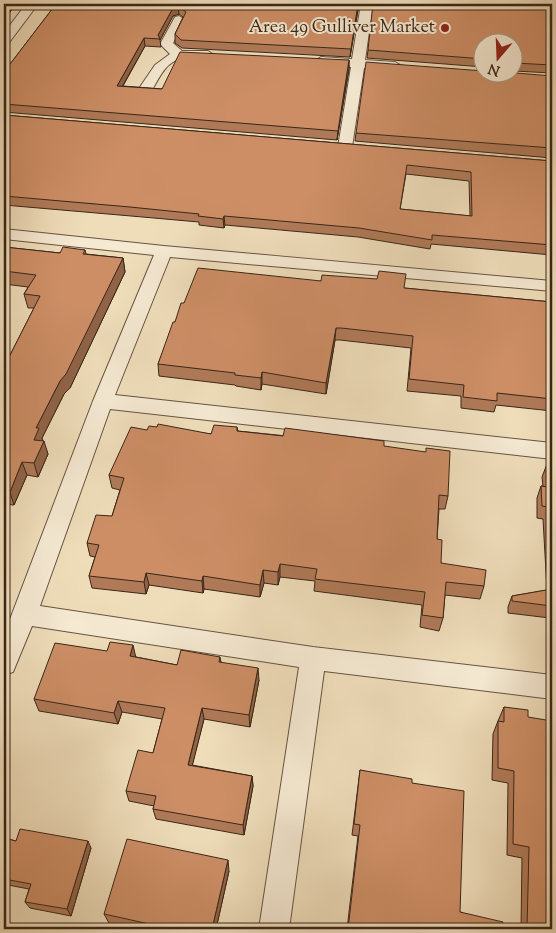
<svg xmlns="http://www.w3.org/2000/svg" width="556" height="933" font-family="'Sorts Mill Goudy',serif">
  <style>
    .lines { fill: none; stroke-linecap: round; stroke-linejoin: round }
    .minor-casing { stroke: #675440; stroke-width: 2 }
    .minor { fill: #f5e9d2; fill-rule: evenodd }
    .wall { fill: #b07a58; stroke: #3a2618; fill-rule: evenodd }
    .shaded-wall { fill: #906347; stroke: #3a2618 }
    .building { fill: #cd8e66; stroke: #3a2618; fill-rule: evenodd }
    .poi-dot { fill: #8f2418; stroke: #f5e9d2; stroke-width: 2 }
    .labels { text-anchor: middle; dominant-baseline: central; stroke-width: 4; stroke-linejoin: round; paint-order: stroke }
    .far-poi-label { font-size: 18px; fill: #3a2618; stroke: #f5e9d2; text-anchor: end }
  </style>
  <rect width="100%" height="100%" fill="#efddba"/>
  <filter id="stains"><feTurbulence type="fractalNoise" baseFrequency=".004" numOctaves="4"/><feColorMatrix values="0 0 0 0 .2 0 0 0 0 .09 0 0 0 0 .02 0 0 0 .5 -.17"/></filter>
  <radialGradient id="worn" r=".72"><stop offset=".6" stop-color="#630" stop-opacity="0"/><stop offset="1" stop-color="#630" stop-opacity=".3"/></radialGradient>
  <g class="lines">
    <g class="minor-casing">
      <g id="minor">
        <polygon points="26,4 38,4 8,44 4,45 4,33"/>
        <polygon points="361,4 373,4 365,60 395,62 402,66 395,70 364,68 352,147 345,151 338,147 351,67 321,65 315,61 321,57 352,59"/>
        <path d="M179,16L185,20L173,43L182,51H208L214,55C206,65 185,54 173,62C163,68 158,80 152,90H142L140,87L155,65L170,54L160,44L175,17Z"/>
        <polygon points="4,229 164,246 552,281 552,291 170,257 115,395 552,443 552,459 110,409 40,606 313,647 552,675 552,699 324,671 289,929 259,929 299,667 32,626 13,672 4,675 4,635 93,401 154,255 4,239"/>
      </g>
    </g>
    <use href="#minor" class="minor"/>
  </g>
  <g class="wall">
    <polygon points="56,4 359,4 350,57 182,48 175,43 175,34 183,17 179,14 173,16 160,40 161,47 145,46 123,86 162,89 349,60 349,69 337,140 4,112 4,72"/>
    <polygon points="552,7 552,74 552,73 514,71 514,42 484,42 484,67 367,58 368,50"/>
    <polygon points="552,76 552,158 355,141 356,133"/>
    <path d="M4,115L552,161V255L431,244L430,249L358,237L225,225L224,228L199,225V222L131,216L4,205ZM406,174L469,181L470,216L400,209Z"/>
    <polygon points="4,247 60,253 85,250 86,254 123,258 125,272 70,388 64,394 42,438 48,454 38,477 27,475 14,505 4,504 4,367 34,308 28,308 24,294 28,287 4,284"/>
    <polygon points="321,281 404,288 552,302 552,416 552,411 496,405 494,412 461,408 461,396 407,391 411,348 340,340 335,340 326,394 262,384 261,390 236,386 235,385 159,376 158,364 175,322 184,303"/>
    <polygon points="157,427 211,434 237,427 238,431 384,446 448,496 445,509 439,509 437,539 441,563 484,586 480,599 445,595 443,618 439,631 420,627 422,605 314,591 315,581 280,577 278,585 264,583 260,597 204,589 203,593 149,585 146,594 92,588 89,576 95,557 90,556 87,543 112,516 120,490 112,488 109,475 147,430"/>
    <polygon points="547,464 552,465 552,637 550,618 508,613 508,607 512,596 547,590 543,519 537,518 537,498 541,486 543,486 542,477"/>
    <polygon points="136,657 177,665 220,657 221,662 259,680 250,727 204,719 192,765 252,776 253,786 244,835 156,819 153,809 154,806 129,801 126,791 153,753 162,719 122,712 118,724 39,711 34,699"/>
    <polygon points="504,707 528,717 552,929 521,929 522,858 507,855 508,783 492,780 493,734 498,721"/>
    <polygon points="360,770 412,783 460,912 502,929 347,929 358,836 352,835"/>
    <polygon points="4,838 16,841 91,848 71,916 30,908 25,902 29,889 8,885 4,880 5,873 4,873"/>
    <polygon points="229,871 216,929 135,929 109,923 104,914"/>
  </g>
  <g class="shaded-wall">
    <polygon points="8,4 17,4 4,19 4,9"/>
    <polygon points="358,4 359,4 350,57 351,49"/>
    <polygon points="178,6 179,14 173,16 160,40 158,35 173,8"/>
    <polygon points="144,38 145,46 118,94 117,86"/>
    <polygon points="349,60 349,69 337,140 338,131"/>
    <polygon points="224,216 225,225 224,228 223,219"/>
    <polygon points="123,258 125,272 70,388 64,394 42,438 43,442 34,440 36,428"/>
    <polygon points="336,328 335,340 326,394 326,383"/>
    <polygon points="262,372 262,384 261,390 261,378"/>
    <polygon points="44,441 48,454 38,477 34,463"/>
    <polygon points="22,462 27,475 14,505 10,492"/>
    <polygon points="4,537 7,544 4,551"/>
    <polygon points="280,564 280,577 278,585 278,572"/>
    <polygon points="263,570 264,583 260,597 260,585"/>
    <polygon points="146,573 149,585 146,594 144,582"/>
    <polygon points="203,576 204,589 203,593 202,581"/>
    <polygon points="133,645 136,658 130,656"/>
    <polygon points="258,668 259,680 250,727 249,715"/>
    <polygon points="118,701 122,712 118,724 114,713"/>
    <polygon points="202,708 204,719 190,775 188,765"/>
    <polygon points="252,776 253,786 244,835 243,825"/>
    <polygon points="88,841 91,848 71,916 67,909"/>
    <polygon points="228,860 229,871 216,929 212,929"/>
  </g>
  <g class="building">
    <polygon points="4,4 8,4 4,9"/>
    <polygon points="56,4 358,4 351,49 181,40 175,34 186,12 178,6 173,8 158,35 160,39 144,38 117,86 162,89 180,52 349,60 338,131 4,104 4,72"/>
    <polygon points="373,4 507,4 552,7 552,65 514,63 514,42 484,42 484,59 368,50"/>
    <polygon points="366,62 484,71 484,72 504,72 552,76 552,148 356,133"/>
    <path d="M4,115L552,161V245L432,235V240L359,228L224,216L223,219L198,216L199,214L130,207L4,196ZM407,165L471,172L472,216L400,209Z"/>
    <polygon points="4,247 60,253 63,247 85,250 83,254 123,258 66,374 60,381 36,428 39,428 34,440 44,441 34,463 22,462 10,492 4,492 4,367 40,296 24,294 36,275 4,271"/>
    <polygon points="198,268 321,281 322,275 377,279 379,271 406,274 404,288 552,302 552,399 497,393 497,401 463,397 464,385 409,379 413,336 341,328 336,328 326,383 262,372 261,378 235,375 235,373 158,364 173,322 175,322 181,303 184,303"/>
    <polygon points="158,424 211,434 214,425 237,427 237,431 283,436 285,428 384,441 384,446 426,452 426,448 450,451 448,496 439,495 437,539 442,540 441,563 486,570 484,586 446,582 443,618 422,615 425,592 315,579 317,569 280,564 278,572 263,570 260,585 203,576 202,581 146,573 144,582 89,576 99,545 87,543 96,515 112,516 124,478 109,475 131,427 147,430 149,426 157,427"/>
    <polygon points="547,464 552,465 552,586 548,507 542,506 541,486 547,487"/>
    <polygon points="552,589 552,606 512,601 512,596"/>
    <polygon points="110,642 133,645 130,656 177,665 181,650 220,657 219,662 258,668 249,715 202,708 188,765 252,776 243,825 153,809 156,796 126,791 138,750 153,753 165,708 118,701 114,713 34,699 55,643 107,651"/>
    <polygon points="504,707 528,710 528,717 552,721 552,929 527,929 529,847 513,844 514,771 498,768 498,721 504,722"/>
    <polygon points="360,770 412,779 412,783 464,791 460,912 503,922 502,929 348,929 360,825 354,824"/>
    <polygon points="20,829 88,841 67,909 25,902 31,884 4,879 4,875 7,867 4,867 4,838 16,841"/>
    <polygon points="127,839 228,860 212,929 172,929 104,914"/>
  </g>
  <circle class="poi-dot" cx="445" cy="28" r="5"/>
  <g class="labels">
    <g class="far-poi-label">
      <text x="435" y="28">Area 49 Gulliver Market</text>
    </g>
  </g>
  <rect width="556" height="933" fill="none" stroke="#efddba" stroke-width="20"/>
  <rect x="5" y="5" width="546" height="923" fill="none" stroke="#3a2618" stroke-width="2.5"/>
  <rect x="10" y="10" width="536" height="913" fill="none" stroke="#3a2618"/>
  <g transform="translate(498 58) rotate(199)"><circle r="24" fill="#f5e9d2" stroke="#aa9b88"/>
  <path d="M0-4L9 19L0 12L-9 19Z" fill="#8f2418"/>
  <text y="-8" font-size="14" font-weight="bold" text-anchor="middle" fill="#3a2618">N</text>
  </g>
  <rect width="100%" height="100%" filter="url(#stains)"/>
  <rect width="100%" height="100%" fill="url(#worn)"/>
</svg>
